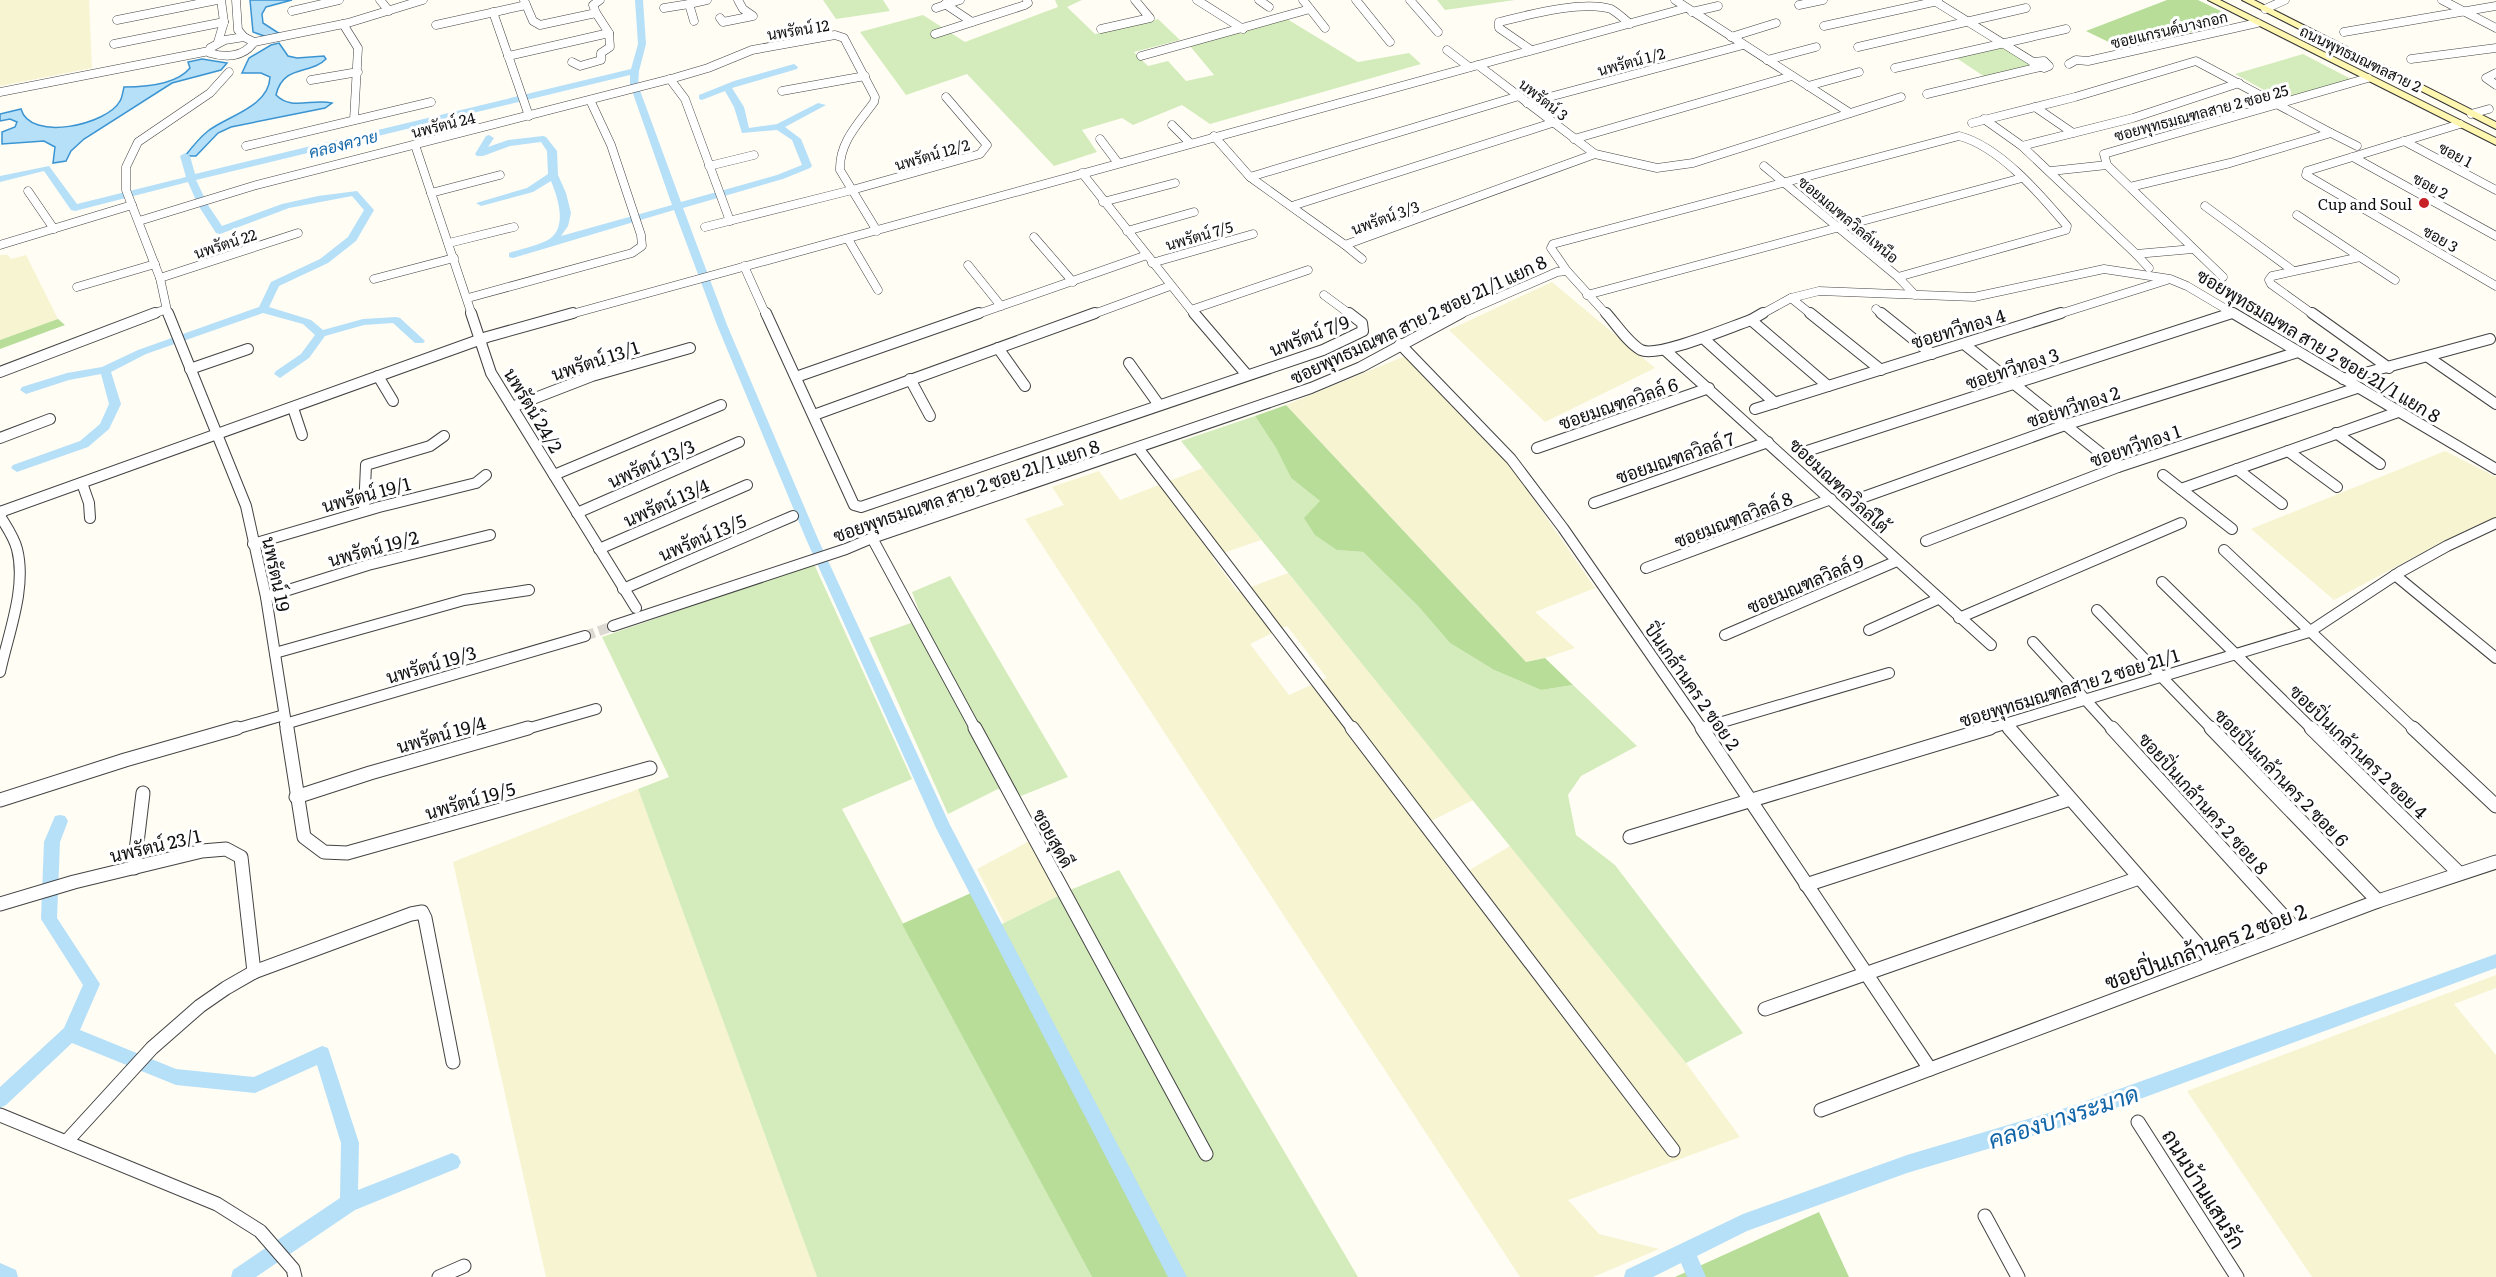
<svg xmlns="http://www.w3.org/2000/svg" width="2496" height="1277" font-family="Literata,Sarabun,serif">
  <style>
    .farmland { fill: #f7f4d2; fill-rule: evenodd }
    .green { fill: #d4ecbb }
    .forest { fill: #b7dd99 }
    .water { fill: #b6dff8; stroke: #3a94d2; stroke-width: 1.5 }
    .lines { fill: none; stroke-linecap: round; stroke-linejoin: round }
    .canal { fill: #b6dff8; fill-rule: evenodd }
    .minor-tunnel { stroke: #dbd9d2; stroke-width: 10; stroke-dasharray: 10 4.5; stroke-linecap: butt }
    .minor-far2-casing { stroke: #434343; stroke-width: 9 }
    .minor-far1-casing { stroke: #434343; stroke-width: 12 }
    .minor-casing { stroke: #434343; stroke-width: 15 }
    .secondary-casing { stroke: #323232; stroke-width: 2 }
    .minor-far2 { stroke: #fff; stroke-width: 8 }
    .minor-far1 { stroke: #fff; stroke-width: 10 }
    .minor { stroke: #fff; stroke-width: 13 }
    .secondary { fill: #fff7af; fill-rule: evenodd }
    .poi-dot { fill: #c72228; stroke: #fff; stroke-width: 2 }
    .labels { text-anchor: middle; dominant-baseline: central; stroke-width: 6; stroke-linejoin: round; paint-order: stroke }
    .far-street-label { font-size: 15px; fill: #101010; stroke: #fff }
    .far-poi-label { font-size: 15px; fill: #101010; stroke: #fff; text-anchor: end }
    .far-water-label { font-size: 16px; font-style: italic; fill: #1366a8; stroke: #fff }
    .street-label { font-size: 18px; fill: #101010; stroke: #fff }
    .near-street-label { font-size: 21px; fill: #101010; stroke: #fff }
    .near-water-label { font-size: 24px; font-style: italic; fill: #1366a8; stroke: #fff }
  </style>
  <rect width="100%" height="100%" fill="#fffdf4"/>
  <g class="farmland">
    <polygon points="0,0 89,0 92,68 0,86"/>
    <polygon points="0,255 8,255 11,259 26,255 58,319 0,340"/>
    <polygon points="1552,282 1655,368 1545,422 1449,330"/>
    <polygon points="1405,356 1510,465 1595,588 1535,612 1575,648 1545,658 1526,662 1286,405"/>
    <polygon points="2445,451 2496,477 2496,519 2442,542 2334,600 2251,529"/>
    <path d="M1203,468L1261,540L1212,557L1238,592L1288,573L1473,800L1419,827L1456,878L1510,846L1686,1063L1740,1137L1568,1200L1599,1234L1659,1249L1593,1277H1520L1025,519L1064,505L1052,487L1099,471L1120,500ZM1287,626L1327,678L1289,695L1250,644Z"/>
    <polygon points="638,789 817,1277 546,1277 453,862"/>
    <polygon points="1043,834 1070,890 1004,923 977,869"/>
    <polygon points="2496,975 2496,988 2454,1004 2496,1055 2496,1277 2312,1277 2187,1091"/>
  </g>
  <g class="green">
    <polygon points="823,0 883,0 890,11 836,19"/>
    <polygon points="1055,0 1082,0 1067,7 1095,34 1158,19 1180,40 1134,52 1148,66 1168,61 1186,81 1214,75 1190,46 1287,19 1358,62 1409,53 1421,64 1210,124 1182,105 1133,125 1122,118 1082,130 1097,152 1054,166 967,74 906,95 860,32 923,15 965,42 1058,7"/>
    <polygon points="1437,0 1515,0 1445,10"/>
    <polygon points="2001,47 2029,62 2030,66 1985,77 1955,57"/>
    <polygon points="2303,54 2351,79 2282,100 2235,74"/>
    <polygon points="1255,416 1276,448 1291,478 1320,501 1337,550 1363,552 1418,606 1450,643 1494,670 1541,690 1573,685 1637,746 1581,776 1568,795 1576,835 1615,865 1743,1033 1686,1063 1181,441"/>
    <polygon points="814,564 912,779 842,809 1092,1277 817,1277 638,789 669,777 602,637"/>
    <polygon points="950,576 1068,777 1021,796 998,789 948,814 869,638 922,619 912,592"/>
    <polygon points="1119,870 1358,1277 1170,1277 990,930 1070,890"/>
  </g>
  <g class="forest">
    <polygon points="2167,0 2198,0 2227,14 2229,23 2123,49 2086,31"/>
    <polygon points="58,319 65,325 0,349 0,340"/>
    <polygon points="1286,405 1526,662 1545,658 1573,685 1541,690 1494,670 1450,643 1418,606 1363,552 1337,550 1315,535 1304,518 1320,501 1291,478 1276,448 1255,416"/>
    <polygon points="971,893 990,930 1170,1277 1092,1277 902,924"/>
    <polygon points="1819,1212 1849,1277 1675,1277"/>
  </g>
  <g class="water">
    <polygon points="250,0 292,0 266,7 262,14 263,23 280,34 267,37 253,32"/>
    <path d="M279,43L288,56L297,58L324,56L326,59C311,75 283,64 276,95C292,111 312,98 332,103L325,108L231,127L218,133L196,156H185C192,147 199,138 208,131C227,116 269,107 270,77L261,73H242L249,58L271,45Z"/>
    <path d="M202,59L227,63L221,70L172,83L84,139L71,151L66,161L53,163L55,147L44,141L2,144V132L15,127L17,122L10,119L0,121V114L21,109C30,142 107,125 120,101C122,98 123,91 124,87C144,87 176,85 190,68L188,62Z"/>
  </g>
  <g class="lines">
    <g class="canal">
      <path d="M635,0H643L646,44L639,71L638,85L681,202L777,175L802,165L792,140L777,130L742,133L734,107L725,91L702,100L699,99V95L734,81L794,64L798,67L797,69L732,88L744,107L749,128L777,124L818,103L826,105L785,127L801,139L812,166L810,168L783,179L683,208L727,325L818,539L950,825L1187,1277H1168L936,828L806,539L717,325L674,210L513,258L509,257V253C521,249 535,246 546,241C569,230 558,198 551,181L533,192L481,206L476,203L527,188L548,174L547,151L541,142L510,146L483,156H477L475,154L486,136L489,135L494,138L488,147L508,140L543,136L546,137L557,151L558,175L566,193L571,213L568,226L561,236L672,205L630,85V75L196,180L208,205L222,226L282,204L318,196L357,191L374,210L356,241L328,263L279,286L269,307L311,320L323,330L363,319L396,317L400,318L425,341L423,343H415L393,323L364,325L325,336L309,358L280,378L274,374L276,371L301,354L315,335L303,324L263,313L146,354L111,372L121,404L109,429L88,447L17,472L11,468L13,465L80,441L100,424L109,404L101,374L69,380L26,394L20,390L22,387L67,373L102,367L138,350L259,307L271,282L320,259L348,237L364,210L352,196L289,208L220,234L216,233L198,205L188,182L75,211L71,210L44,171L0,182V176L49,166L77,204L186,177L180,156L185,153L190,156L195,174L631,69L638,44Z"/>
      <polygon points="60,815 65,816 68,821 60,842 57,918 100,984 80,1030 176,1069 254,1077 322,1046 328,1048 330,1054 359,1143 358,1190 452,1153 458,1156 461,1162 458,1168 355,1210 256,1277 231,1277 233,1270 340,1198 341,1143 317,1065 255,1093 176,1085 72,1043 6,1105 0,1108 0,1087 64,1028 83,985 41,919 44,842 55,816"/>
      <polygon points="2496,954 2496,968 2072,1124 1907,1173 1747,1231 1697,1256 1706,1277 1687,1277 1681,1263 1653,1277 1624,1277 1626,1270 1743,1214 1907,1155 2072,1106"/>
      <polygon points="0,1263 16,1270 18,1277 0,1277"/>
    </g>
    <polyline class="minor-tunnel" points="585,636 613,626"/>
    <g class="minor-far2-casing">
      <g id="minor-far2">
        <polyline points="236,0 238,30 244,37"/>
        <polyline points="380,0 389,11"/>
        <polyline points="524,0 533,21 540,25 596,13 593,5 600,0"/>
        <polyline points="1197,0 1243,29"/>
        <polyline points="1259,0 1269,7"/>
        <polyline points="1303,0 1325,28"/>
        <polyline points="1356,0 1390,42"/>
        <polyline points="1410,0 1438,32"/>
        <polyline points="1675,0 1850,113"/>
        <polyline points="1933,0 2033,62"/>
        <polyline points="2442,0 2496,28"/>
        <polyline points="945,4 972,22"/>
        <polyline points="1799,5 1823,0"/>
        <polyline points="664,8 689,4"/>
        <polyline points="936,8 960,0"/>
        <polyline points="2265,9 2285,0"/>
        <polyline points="292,11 339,0"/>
        <polyline points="493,12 529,116"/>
        <polyline points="1692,12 1718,6"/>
        <polyline points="720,18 723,22 753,16 743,9 738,0"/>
        <polyline points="117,20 217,0"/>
        <polyline points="694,21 689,4 707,0"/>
        <polyline points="343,24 358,48 354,120"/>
        <polyline points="436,25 526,5"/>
        <polyline points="1824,26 1938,1"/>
        <polyline points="1101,29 1150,18 1135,0"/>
        <polyline points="2344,32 2496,6"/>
        <polyline points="935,34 1025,5 1028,3 1027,0"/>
        <path d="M244,37L254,42C244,57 226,58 210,53V48L225,40Z"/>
        <polyline points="1731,37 1776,23"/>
        <polyline points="218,42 224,22 221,0"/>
        <polyline points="254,42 348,23 423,0"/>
        <polyline points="114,44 224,22"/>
        <polyline points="1858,47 2026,8"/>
        <polyline points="1447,50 1469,67"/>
        <path d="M1531,50L1499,28V22C1528,15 1583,0 1611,9C1618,13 1624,19 1630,24"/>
        <polyline points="508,56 609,33"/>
        <polyline points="1141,56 1310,9"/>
        <polyline points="2411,59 2496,48"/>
        <polyline points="1767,60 1816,47"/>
        <polygon points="2044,61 2049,66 2044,68 2034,65 2033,62"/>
        <polyline points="572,62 580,66 601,60 601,53 610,47 609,33 596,13"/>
        <polyline points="2069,64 2076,60 2088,61 2257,23"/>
        <polyline points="1478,65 1595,154 1657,168 1693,163 1901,97"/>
        <polyline points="1895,68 2066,29"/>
        <polyline points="2496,73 2486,78 2496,85"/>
        <polyline points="670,79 685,99 730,221"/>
        <polyline points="311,80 358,72"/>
        <polyline points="1808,86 1859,72"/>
        <polyline points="782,91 865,76"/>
        <polyline points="0,92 209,51"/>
        <polyline points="1927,94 2040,67"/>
        <polyline points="1527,103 1743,45"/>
        <polyline points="2035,107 2073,133"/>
        <polyline points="2471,114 2489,109"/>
        <polyline points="1984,119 2022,146 2133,118 2239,83"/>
        <polyline points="1972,123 2075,97 2196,61 2331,133 2230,163 2130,187"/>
        <polyline points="2460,124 2307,171 2306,175 2496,286"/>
        <polyline points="1172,125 1190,143"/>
        <polyline points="2331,133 2357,146"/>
        <polyline points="1214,136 1250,177 1345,245 1595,154"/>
        <polyline points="1100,139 1118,163"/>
        <polyline points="1574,139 1792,76"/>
        <polyline points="2404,141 2496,190"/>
        <polyline points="415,145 472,315"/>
        <polyline points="246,146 431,102"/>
        <polyline points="2022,146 2136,254 2193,249"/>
        <polyline points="2353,157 2496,236"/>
        <polyline points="709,166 754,155"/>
        <polyline points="1764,166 1898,277 1915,295"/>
        <polyline points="2051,171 2107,165"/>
        <polyline points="1082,173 1195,315"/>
        <polyline points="1250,177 1519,96"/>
        <polyline points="28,191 54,229"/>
        <polyline points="431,193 500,175"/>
        <polyline points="1103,202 1175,183"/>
        <polyline points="1292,206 1552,123"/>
        <polyline points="2205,206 2292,270"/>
        <polyline points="2297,215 2360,257 2272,276 2269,280 2271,284 2314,315"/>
        <path d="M139,221L253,186L674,78L708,68L752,50L835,35L844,38L875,97L874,102C859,123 839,142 840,170L877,231"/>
        <polyline points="705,227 852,190 980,154 987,145 946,97"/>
        <polyline points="1127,231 1194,212"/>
        <polyline points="1034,237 1073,282"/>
        <polyline points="848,239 878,290"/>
        <polyline points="449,243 514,227"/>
        <polyline points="0,245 132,205"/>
        <polyline points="1345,245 1362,259"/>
        <polyline points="2136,254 2149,268"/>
        <polyline points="2360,257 2395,280"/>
        <polyline points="1152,263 1253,234"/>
        <polyline points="968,265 1001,306"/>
        <polyline points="744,266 766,315"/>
        <path d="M1567,271L1551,248L1553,244L1959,136C1999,146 2041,195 2067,226L2066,230L1898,277"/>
        <polyline points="2223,277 2107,165 2104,154 2368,78"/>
        <polyline points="160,278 298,233"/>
        <polyline points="374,279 454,258"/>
        <polyline points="77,287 155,264"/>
        <polyline points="1324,295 1351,315"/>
        <polyline points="1587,295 2022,178"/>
        <polyline points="468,298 632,253 642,246 641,235 611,145 590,100"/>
        <polyline points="1791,298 1812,315"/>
        <polyline points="1876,309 1883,315"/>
        <polyline points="1191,310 1308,270"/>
        <polyline points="151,315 166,309"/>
        <polyline points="168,315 160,278 126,190 126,167 138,142 210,93 229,72"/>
        <polyline points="568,315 1686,8"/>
        <polyline points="975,315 1147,255"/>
        <polyline points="1091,315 1170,286"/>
        <polyline points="1458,315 1557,272 1567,271 1607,315"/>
        <polyline points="1760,315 1791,298 1819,291 1974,297 2104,269 2170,279 2187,286 2236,315"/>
        <polyline points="2056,315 2167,280"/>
        <polyline points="2227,315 2233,313"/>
      </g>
    </g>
    <g class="minor-far1-casing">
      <g id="minor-far1">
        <polyline points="168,313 246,506 266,597 287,730"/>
        <polyline points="471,313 491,373 636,608"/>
        <polyline points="766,313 854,505 861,507 1323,350 1363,331 1362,323 1349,313"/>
        <polyline points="1194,313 1247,375"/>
        <path d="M1606,313C1616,324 1628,343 1641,350C1658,358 1730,327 1751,320L1763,313"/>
        <polyline points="1810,313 1881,370"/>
        <polyline points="1881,313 1932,354"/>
        <polyline points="2233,313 2496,469"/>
        <polyline points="2312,313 2389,368"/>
        <polyline points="1751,320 1828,386"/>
        <polyline points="1703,338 1775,403"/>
        <polyline points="1400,344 1511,459 1563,528 1703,730"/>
        <polyline points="1964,344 2118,467"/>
        <polyline points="998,348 1025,386"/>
        <polyline points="1665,350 1991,645"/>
        <polyline points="2428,357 2496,404"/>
        <polyline points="1129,363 1159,405"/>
        <polyline points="190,369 248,349"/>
        <polyline points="0,372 155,313"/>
        <polyline points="378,376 393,401"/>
        <polyline points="796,377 979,313"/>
        <polyline points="910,379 930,416"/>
        <polyline points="2343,379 2490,339"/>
        <polyline points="512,407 592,376 690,348"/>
        <polyline points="293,408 302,435"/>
        <polyline points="1755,409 2061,313"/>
        <polyline points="814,415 1095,313"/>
        <polyline points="2336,433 2380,464"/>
        <polyline points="0,438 50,419"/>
        <polyline points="1138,448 1353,730"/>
        <polyline points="1537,448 1709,388"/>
        <polyline points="2288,451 2337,487"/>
        <polyline points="1801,453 2232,313"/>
        <polyline points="2237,469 2282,504"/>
        <polyline points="554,475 721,405"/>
        <polyline points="2163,475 2232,529"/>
        <polyline points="82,483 89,503 90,518"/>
        <polyline points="2181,489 2398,412"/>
        <polyline points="1861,498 2065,425 2298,352"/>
        <polyline points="1594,503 1768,442"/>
        <polyline points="3,511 487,337 573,313"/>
        <polyline points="364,511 366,465 430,446 444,436"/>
        <polyline points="577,513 739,442"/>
        <polyline points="872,538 976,730"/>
        <polyline points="1926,541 2118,467 2357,388"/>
        <polyline points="253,544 379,507 476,483 486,475"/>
        <polyline points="599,549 747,485"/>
        <polyline points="2224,550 2415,730"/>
        <polyline points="1646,568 1831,499"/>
        <polyline points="2395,575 2496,658"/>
        <polyline points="2162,582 2313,730"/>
        <polyline points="623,589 793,516"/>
        <polyline points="266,597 368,565 490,535"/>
        <polyline points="2097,610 2213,730"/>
        <polyline points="1959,618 2181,523"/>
        <polyline points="613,626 846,549 872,538 1311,388 1361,367 1461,313"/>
        <polyline points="1869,630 1938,599"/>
        <polyline points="1725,635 1897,561"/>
        <polyline points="2033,642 2113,730"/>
        <polyline points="275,653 464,600 529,590"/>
        <path d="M0,672C8,634 27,588 17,549C14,537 6,526 0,516L3,511"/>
        <polyline points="285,724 585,636"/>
        <polyline points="2005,724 2010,730"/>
        <polyline points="1702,728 1889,673"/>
        <polyline points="232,730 284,715"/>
        <polyline points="523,730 596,709"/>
        <polyline points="1985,730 2309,632 2400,572 2447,546 2496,523"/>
      </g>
    </g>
    <g class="minor-casing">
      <g id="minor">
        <polyline points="287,728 304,837 324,852 347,853 650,768"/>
        <polyline points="975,728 1206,1154"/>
        <polyline points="1352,728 1673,1150"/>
        <polyline points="1702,728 1930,1069"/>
        <polyline points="2009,728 2213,962"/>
        <polyline points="2112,728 2297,931"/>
        <polyline points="2211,728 2378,901"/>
        <polyline points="2311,728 2459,873"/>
        <polyline points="2413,728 2496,806"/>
        <polyline points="296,797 370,773 528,728"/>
        <polyline points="0,800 125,760 237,728"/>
        <polyline points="1630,837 1990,728"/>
        <polyline points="134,868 143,793"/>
        <polyline points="1806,885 2070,799"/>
        <polyline points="0,904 74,882 202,851 226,849 241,857 254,972"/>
        <polyline points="1765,1009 2139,878"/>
        <polyline points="1821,1110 2378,901 2496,862"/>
        <polyline points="0,1115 217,1204 260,1231 293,1269 295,1277"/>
        <polyline points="2138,1122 2237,1277"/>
        <polyline points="66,1142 152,1048 200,1006 226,988 254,972 411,914 422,912 425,918 453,1062"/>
        <polyline points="1985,1216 2018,1277"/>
        <polyline points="439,1277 464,1266"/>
      </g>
    </g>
    <g class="secondary-casing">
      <g id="secondary">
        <polygon points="2208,0 2220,0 2496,138 2496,145"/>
        <polygon points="2242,0 2254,0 2496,122 2496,129"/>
      </g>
    </g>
    <use href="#minor-far2" class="minor-far2"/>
    <use href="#minor-far1" class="minor-far1"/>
    <use href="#minor" class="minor"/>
    <use href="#secondary" class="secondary"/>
  </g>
  <circle class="poi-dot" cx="2424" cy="203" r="6"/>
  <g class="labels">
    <g class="far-street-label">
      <text transform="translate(798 29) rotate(-9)">นพรัตน์ 12</text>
      <text transform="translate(2169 29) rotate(-13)">ซอยแกรนด์บางกอก</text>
      <text transform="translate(2361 58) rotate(26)">ถนนพุทธมณฑลสาย 2</text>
      <text transform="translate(1631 61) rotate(-15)">นพรัตน์ 1/2</text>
      <text transform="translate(1544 99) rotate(38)">นพรัตน์ 3</text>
      <text transform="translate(2201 112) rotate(-15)">ซอยพุทธมณฑลสาย 2 ซอย 25</text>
      <text transform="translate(443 124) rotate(-14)">นพรัตน์ 24</text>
      <text transform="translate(932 154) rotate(-16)">นพรัตน์ 12/2</text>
      <text transform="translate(2456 154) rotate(28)">ซอย 1</text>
      <text transform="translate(2431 185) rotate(29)">ซอย 2</text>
      <text transform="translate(1385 217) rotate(-20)">นพรัตน์ 3/3</text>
      <text transform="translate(1849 219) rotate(40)">ซอยมณฑลวิลล์เหนือ</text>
      <text transform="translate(1199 235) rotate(-16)">นพรัตน์ 7/5</text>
      <text transform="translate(2441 238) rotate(30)">ซอย 3</text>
      <text transform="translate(225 243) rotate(-18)">นพรัตน์ 22</text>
    </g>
    <g class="far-poi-label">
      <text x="2412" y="203">Cup and Soul</text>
    </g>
    <g class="far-water-label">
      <text transform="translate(343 143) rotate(-14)">คลองควาย</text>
    </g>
    <g class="street-label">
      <text transform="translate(1418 319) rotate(-25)">ซอยพุทธมณฑล สาย 2 ซอย 21/1 แยก 8</text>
      <text transform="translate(1958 328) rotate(-17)">ซอยทวีทอง 4</text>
      <text transform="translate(1309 335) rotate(-21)">นพรัตน์ 7/9</text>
      <text transform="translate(2319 345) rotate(31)">ซอยพุทธมณฑล สาย 2 ซอย 21/1 แยก 8</text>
      <text transform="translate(595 360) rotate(-18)">นพรัตน์ 13/1</text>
      <text transform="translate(2012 368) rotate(-18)">ซอยทวีทอง 3</text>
      <text transform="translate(1618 403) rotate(-19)">ซอยมณฑลวิลล์ 6</text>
      <text transform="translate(2073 406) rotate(-18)">ซอยทวีทอง 2</text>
      <text transform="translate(534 410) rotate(59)">นพรัตน์ 24/2</text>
      <text transform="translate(2135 445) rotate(-19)">ซอยทวีทอง 1</text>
      <text transform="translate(1675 457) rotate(-19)">ซอยมณฑลวิลล์ 7</text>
      <text transform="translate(651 463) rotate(-24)">นพรัตน์ 13/3</text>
      <text transform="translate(1840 485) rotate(43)">ซอยมณฑลวิลล์ใต้</text>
      <text transform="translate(966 490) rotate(-19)">ซอยพุทธมณฑล สาย 2 ซอย 21/1 แยก 8</text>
      <text transform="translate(366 494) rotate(-15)">นพรัตน์ 19/1</text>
      <text transform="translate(666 502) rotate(-24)">นพรัตน์ 13/4</text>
      <text transform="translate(1733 519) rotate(-21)">ซอยมณฑลวิลล์ 8</text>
      <text transform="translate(702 537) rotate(-23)">นพรัตน์ 13/5</text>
      <text transform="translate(373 548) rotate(-15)">นพรัตน์ 19/2</text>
      <text transform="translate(277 574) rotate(78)">นพรัตน์ 19</text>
      <text transform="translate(1805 583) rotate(-23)">ซอยมณฑลวิลล์ 9</text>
      <text transform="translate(431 664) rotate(-16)">นพรัตน์ 19/3</text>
      <text transform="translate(1693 686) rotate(55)">ปิ่นเกล้านคร 2 ซอย 2</text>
      <text transform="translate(2069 687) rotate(-17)">ซอยพุทธมณฑลสาย 2 ซอย 21/1</text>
      <text transform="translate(441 734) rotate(-16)">นพรัตน์ 19/4</text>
      <text transform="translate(2359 751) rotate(44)">ซอยปิ่นเกล้านคร 2 ซอย 4</text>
      <text transform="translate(2282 777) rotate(46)">ซอยปิ่นเกล้านคร 2 ซอย 6</text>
      <text transform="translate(470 800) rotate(-16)">นพรัตน์ 19/5</text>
      <text transform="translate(2204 803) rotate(48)">ซอยปิ่นเกล้านคร 2 ซอย 8</text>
      <text transform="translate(1054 838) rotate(61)">ซอยสุดดี</text>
      <text transform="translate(155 845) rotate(-13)">นพรัตน์ 23/1</text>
    </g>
    <g class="near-street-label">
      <text transform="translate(2205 945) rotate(-20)">ซอยปิ่นเกล้านคร 2 ซอย 2</text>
      <text transform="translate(2205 1188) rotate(58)">ถนนบ้านแสนรัก</text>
    </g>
    <g class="near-water-label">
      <text transform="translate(2063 1115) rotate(-18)">คลองบางระมาด</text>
    </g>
  </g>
</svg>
